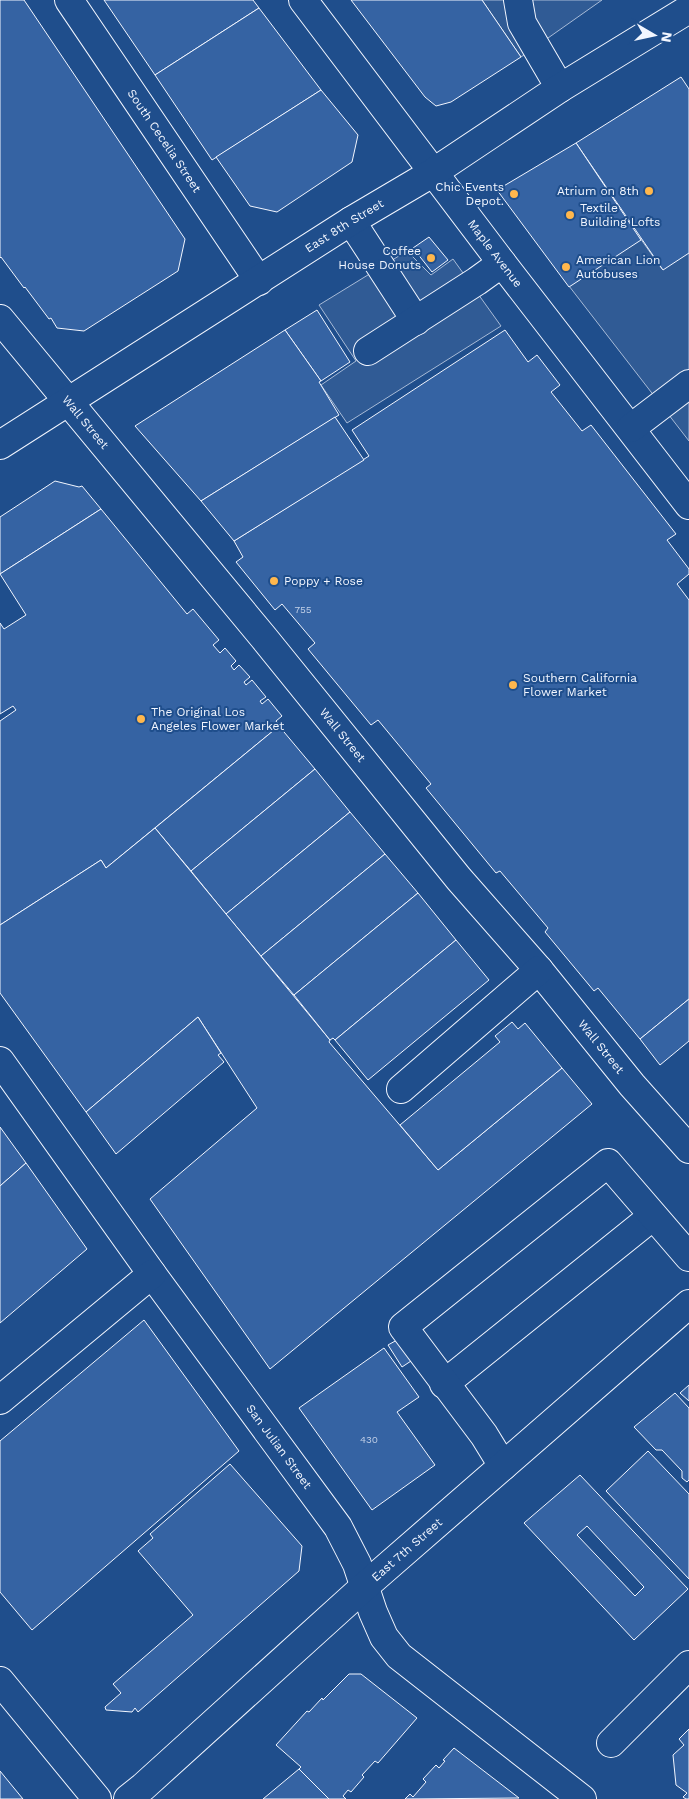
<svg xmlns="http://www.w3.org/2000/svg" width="689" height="1799" font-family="'Work Sans',sans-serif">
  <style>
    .parking { fill: #305b95; stroke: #a8bbd7 }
    .building { fill: #3563a3; stroke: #f2f6ff; fill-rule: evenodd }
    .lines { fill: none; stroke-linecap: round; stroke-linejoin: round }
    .minor-casing { stroke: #f2f6ff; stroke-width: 30 }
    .major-casing { stroke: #f2f6ff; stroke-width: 30 }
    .minor { stroke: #1f4e8c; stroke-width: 28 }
    .major { stroke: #1f4e8c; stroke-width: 28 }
    .poi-dot { fill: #ffb74d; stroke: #1f4e8c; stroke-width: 2 }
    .labels { text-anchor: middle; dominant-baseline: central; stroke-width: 4; stroke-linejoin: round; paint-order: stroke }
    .number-label { font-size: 10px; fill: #c3d1e8 }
    .street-label { font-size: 12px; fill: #f2f6ff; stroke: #1f4e8c }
    .poi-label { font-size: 12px; fill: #f2f6ff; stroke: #1f4e8c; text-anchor: start }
  </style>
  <rect width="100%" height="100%" fill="#1f4e8c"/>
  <g class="parking">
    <polygon points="482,0 602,0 521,57"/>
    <polygon points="640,238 662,269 689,252 689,441 569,286"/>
    <polygon points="407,251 431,275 453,259 501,326 347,423 321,385 356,361 319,305"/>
  </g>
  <g class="building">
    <polygon points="0,0 24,0 185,239 178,271 84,331 57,328 51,318 49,319 25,287 24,288 1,257 0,258"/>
    <polygon points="104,0 253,0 259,8 155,75"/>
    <polygon points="351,0 482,0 521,57 451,102 436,106 425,97"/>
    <polygon points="259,8 321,90 212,160 155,75"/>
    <polygon points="681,77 689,89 689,253 663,270 576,143"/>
    <polygon points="321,90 358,135 352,162 277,212 250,206 216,157"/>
    <polygon points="576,143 641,240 569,287 497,190"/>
    <polygon points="429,237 448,260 432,272 413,248"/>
    <polygon points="317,310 350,362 321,381 285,330"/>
    <polygon points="285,330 321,381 319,382 339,415 201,501 135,426"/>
    <polygon points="505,330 528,362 537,355 560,385 551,392 582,431 591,425 676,534 667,540 689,569 689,574 677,584 689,600 689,999 640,1039 598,988 594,991 545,932 548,928 500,871 496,873 426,788 431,784 378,720 371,725 308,649 315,643 282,604 275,610 236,562 243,557 234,541 369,456 352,430"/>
    <polygon points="335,417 364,460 234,541 201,501"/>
    <polygon points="55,481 79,487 82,486 101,509 0,574 0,517"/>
    <polygon points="101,509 187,614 193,609 219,640 213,645 220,653 225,648 236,661 231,666 234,670 239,665 250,677 244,682 246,685 252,680 266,697 260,701 262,704 268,699 282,716 276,721 279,726 106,868 101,860 0,925 0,721 16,710 13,706 0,714 0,623 4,629 26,615 0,574"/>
    <polygon points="279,726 315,769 191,871 155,828"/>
    <polygon points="315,769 350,812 226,914 191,871"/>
    <polygon points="350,812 385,854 261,956 226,914"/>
    <polygon points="155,828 330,1040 329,1042 438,1170 562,1068 592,1104 270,1369 150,1199 257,1108 198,1017 86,1112 0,993 0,925 101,860 106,868"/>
    <polygon points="385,854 418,893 294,995 261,956"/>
    <polygon points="418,893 456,940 335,1040 333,1038 330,1040 294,995"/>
    <polygon points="456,940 489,980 368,1080 335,1040"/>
    <polygon points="689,999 689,1041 660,1065 640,1039"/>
    <polygon points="198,1017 221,1053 218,1055 224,1062 116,1154 86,1112"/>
    <polygon points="512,1022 518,1029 525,1023 562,1068 438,1170 400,1125 500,1042 495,1036"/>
    <polygon points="0,1127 26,1163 0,1186"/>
    <polygon points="26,1163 87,1249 0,1323 0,1186"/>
    <polygon points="144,1320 239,1451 32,1630 0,1592 0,1441"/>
    <polygon points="397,1340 411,1361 402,1367 388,1345"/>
    <polygon points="384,1348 419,1397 397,1412 435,1465 372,1510 299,1408"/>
    <polygon points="689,1385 689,1401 680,1393"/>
    <polygon points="675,1393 689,1408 689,1480 687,1482 682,1478 682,1471 662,1450 656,1450 634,1427"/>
    <polygon points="648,1451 689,1494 689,1579 606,1491"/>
    <polygon points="230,1464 302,1546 299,1571 138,1712 135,1708 132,1712 106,1710 105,1707 121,1693 113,1684 193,1615 138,1551 153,1538 150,1534"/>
    <path d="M580,1475L688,1589L634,1640L524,1523ZM587,1526L644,1587L635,1596L577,1535Z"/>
    <polygon points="349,1674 361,1674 417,1718 378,1763 375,1761 362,1775 364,1777 351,1792 348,1790 343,1796 346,1799 329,1799 299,1769 301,1767 276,1745 307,1711 309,1712 322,1698 323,1700"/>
    <polygon points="689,1729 689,1799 686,1799 683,1797 687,1793 676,1785 673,1755 684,1745 679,1739"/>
    <polygon points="454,1748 519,1798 405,1799 410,1794 413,1797 426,1782 423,1779 436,1765 439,1768 445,1761 443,1760"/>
    <polygon points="299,1769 329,1799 263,1799"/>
    <polygon points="0,1771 23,1799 0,1799"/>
  </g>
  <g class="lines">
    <g class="minor-casing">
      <g id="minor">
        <path id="s1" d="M69,0L259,281"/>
        <path id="s2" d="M303,0L502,263L689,505"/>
        <polyline points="518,0 522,23 560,88"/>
        <polyline points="351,221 416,321"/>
        <path id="s3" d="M0,319L264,638L459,879L539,970L632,1085L689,1149"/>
        <polyline points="368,351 477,281 502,263"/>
        <polyline points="631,428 689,384"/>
        <path id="s4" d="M0,1061L152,1274L338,1527L357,1564L373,1612L384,1637L399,1656L582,1799"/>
        <polyline points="401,1089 539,970"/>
        <polyline points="444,1384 653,1216"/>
        <polyline points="0,1400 152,1274"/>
        <polyline points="503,1466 484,1435 403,1327 608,1163 689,1257"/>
        <polyline points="611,1743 689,1665"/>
      </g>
    </g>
    <g class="major-casing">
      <g id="major">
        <path id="s5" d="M0,445L351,221L434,172L560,88L689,9"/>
        <polyline points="0,1681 97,1799"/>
        <path id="s6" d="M128,1799L143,1787L364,1587L689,1304"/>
      </g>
    </g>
    <use href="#minor" class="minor"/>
    <use href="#major" class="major"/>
  </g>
  <g class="poi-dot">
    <circle cx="649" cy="191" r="5"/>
    <circle cx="514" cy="194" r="5"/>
    <circle cx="570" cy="215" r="5"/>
    <circle cx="431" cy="258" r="5"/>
    <circle cx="566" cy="267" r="5"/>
    <circle cx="274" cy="581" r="5"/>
    <circle cx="513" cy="685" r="5"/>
    <circle cx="141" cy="719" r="5"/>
  </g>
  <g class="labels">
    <g class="number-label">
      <text x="303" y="609">755</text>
      <text x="369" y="1439">430</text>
    </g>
    <g class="street-label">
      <text stroke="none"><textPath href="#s1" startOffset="170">South Cecelia Street</textPath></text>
      <text stroke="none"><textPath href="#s5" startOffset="408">East 8th Street</textPath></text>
      <text stroke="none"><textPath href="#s2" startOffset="318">Maple Avenue</textPath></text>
      <text stroke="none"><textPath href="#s3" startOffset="134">Wall Street</textPath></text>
      <text stroke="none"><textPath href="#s3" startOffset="539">Wall Street</textPath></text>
      <text stroke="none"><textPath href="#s3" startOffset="944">Wall Street</textPath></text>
      <text stroke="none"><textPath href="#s4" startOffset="476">San Julian Street</textPath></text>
      <text stroke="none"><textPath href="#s6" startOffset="374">East 7th Street</textPath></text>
    </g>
    <g class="poi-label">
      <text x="504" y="187" text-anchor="end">Chic Events<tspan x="504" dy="14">Depot.</tspan></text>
      <text x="639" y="191" text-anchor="end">Atrium on 8th</text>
      <text x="580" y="208">Textile<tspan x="580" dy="14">Building Lofts</tspan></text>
      <text x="421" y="251" text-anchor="end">Coffee<tspan x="421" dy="14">House Donuts</tspan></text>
      <text x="576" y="260">American Lion<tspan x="576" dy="14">Autobuses</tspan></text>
      <text x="284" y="581">Poppy + Rose</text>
      <text x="523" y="678">Southern California<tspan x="523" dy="14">Flower Market</tspan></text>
      <text x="151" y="712">The Original Los<tspan x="151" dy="14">Angeles Flower Market</tspan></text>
    </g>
  </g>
  <g transform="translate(654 35) rotate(99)" stroke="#1f4e8c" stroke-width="4" paint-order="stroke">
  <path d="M0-4L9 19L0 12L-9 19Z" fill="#f2f6ff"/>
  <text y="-8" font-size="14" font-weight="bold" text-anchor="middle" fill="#f2f6ff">N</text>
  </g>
</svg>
